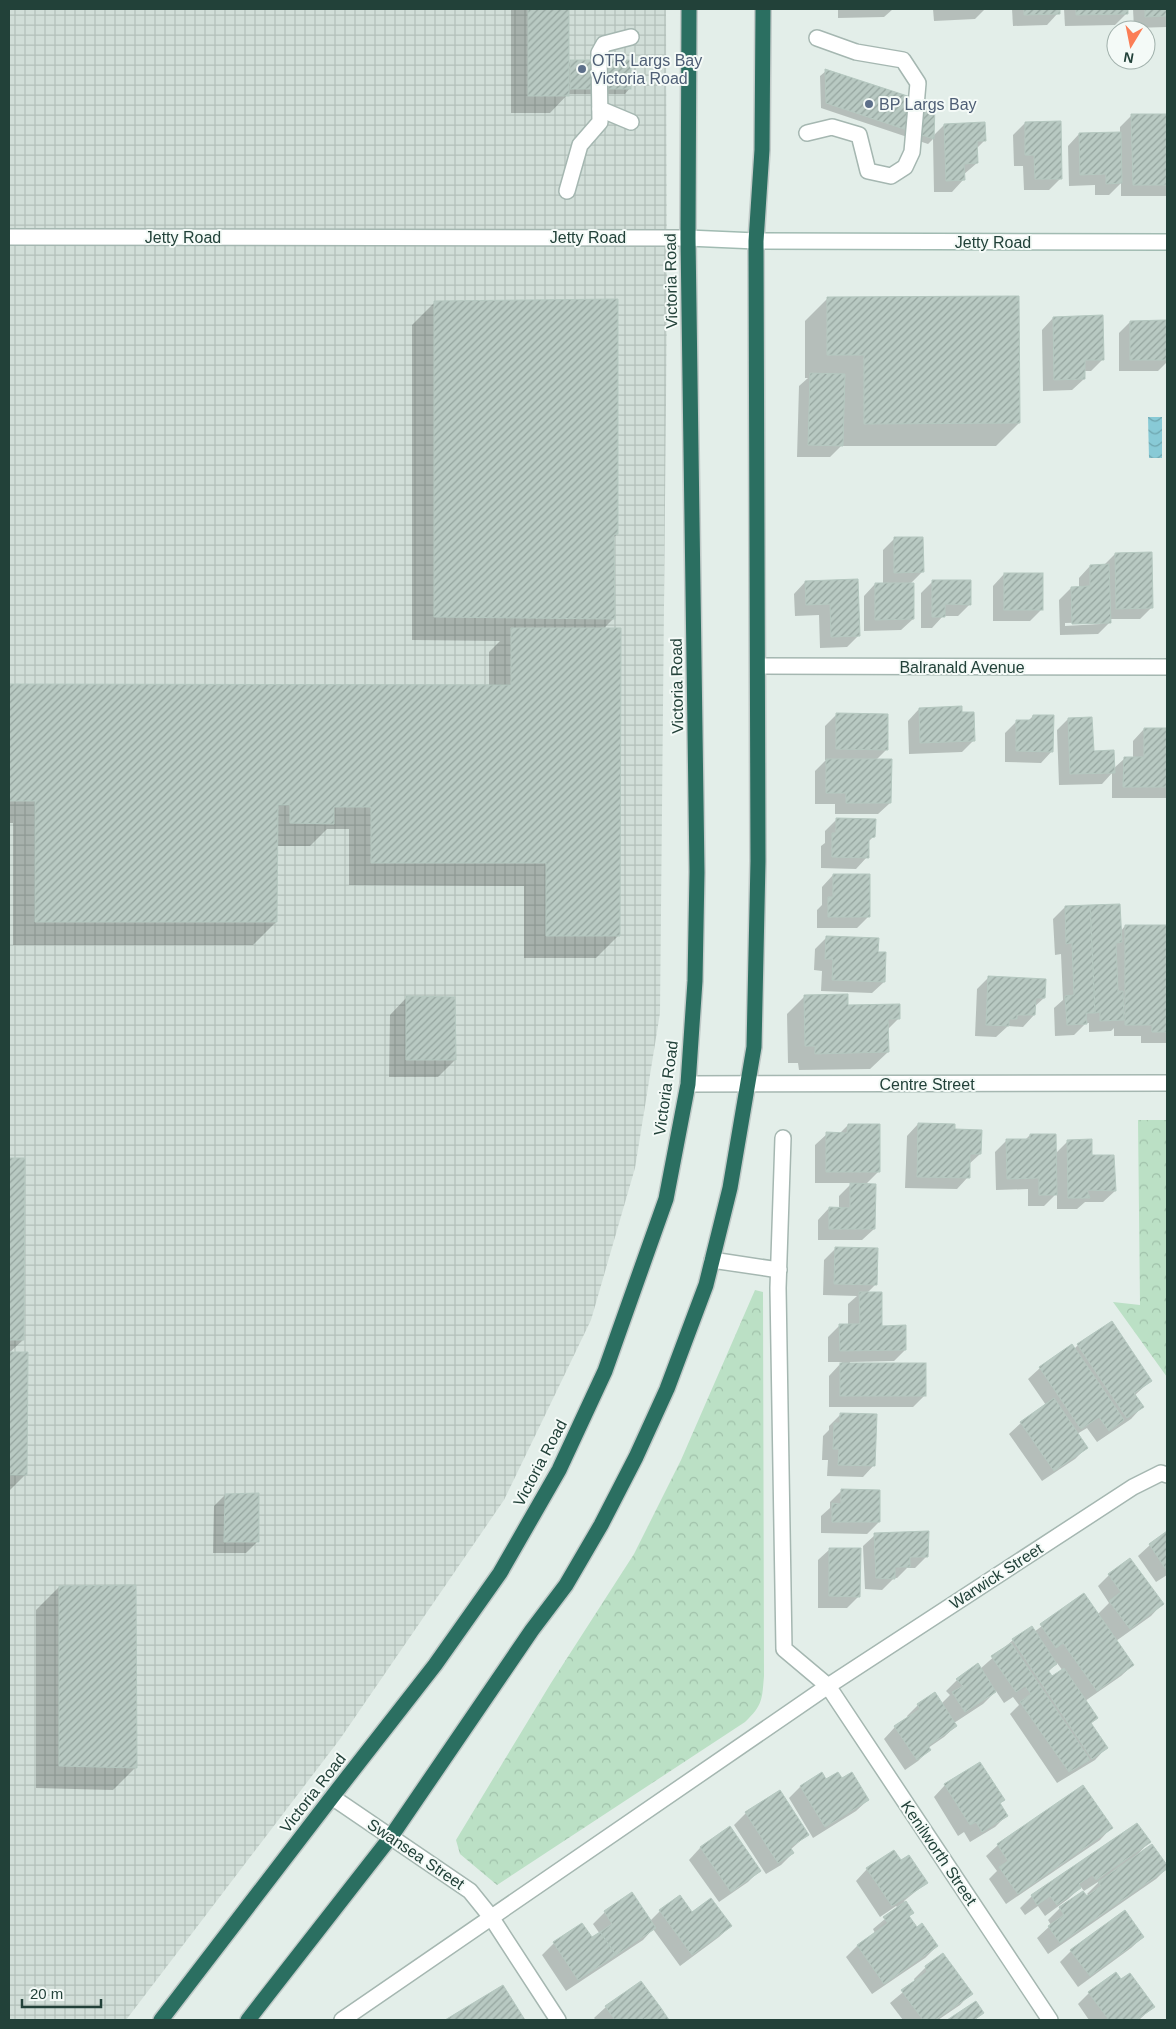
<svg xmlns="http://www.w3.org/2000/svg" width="1176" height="2029" font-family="Helvetica,sans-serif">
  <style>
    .industrial { fill: url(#industrial-grid) }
    .park { fill: url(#park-crowns) }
    .water { fill: url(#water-waves) }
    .shadow { fill: #0003; fill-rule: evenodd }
    .building { fill: url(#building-hatch); stroke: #b5c8c0 }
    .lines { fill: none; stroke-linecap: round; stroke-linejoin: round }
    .lane-casing { stroke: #a5b7b1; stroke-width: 18 }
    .street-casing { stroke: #a5b7b1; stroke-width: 18 }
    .secondary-casing { stroke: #a1bbb2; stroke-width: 18 }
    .highway-casing { stroke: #c1cac8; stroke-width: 18 }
    .lane { stroke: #fff; stroke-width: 15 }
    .street { stroke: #fff; stroke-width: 15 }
    .secondary { stroke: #fff; stroke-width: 15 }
    .highway { stroke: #2b6f61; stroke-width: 15 }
    .service-dot { fill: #5c6f8a; stroke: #f4faf7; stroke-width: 2 }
    .labels { text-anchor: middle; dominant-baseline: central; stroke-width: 4; stroke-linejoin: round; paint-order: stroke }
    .service-label { font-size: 16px; fill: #4e5e75; stroke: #f4faf7; text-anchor: start }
    .street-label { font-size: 16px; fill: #224139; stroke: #f4faf7 }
  </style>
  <defs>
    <pattern id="industrial-grid" width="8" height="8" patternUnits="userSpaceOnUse" patternTransform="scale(1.25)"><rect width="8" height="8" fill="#d1ded8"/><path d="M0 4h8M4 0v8" fill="none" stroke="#b3c0ba"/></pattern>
    <pattern id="park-crowns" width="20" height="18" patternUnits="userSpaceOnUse" patternTransform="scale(1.25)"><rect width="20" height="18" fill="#bbe0c5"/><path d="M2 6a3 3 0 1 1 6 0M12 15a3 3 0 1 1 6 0" fill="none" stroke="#a0c1aa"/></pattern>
    <pattern id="water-waves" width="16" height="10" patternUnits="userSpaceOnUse" patternTransform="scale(1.25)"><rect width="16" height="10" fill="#88cad6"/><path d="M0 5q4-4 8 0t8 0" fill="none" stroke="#6fa6af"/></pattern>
    <pattern id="building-hatch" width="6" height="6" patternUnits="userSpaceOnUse" patternTransform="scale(1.25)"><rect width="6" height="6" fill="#b8c9c2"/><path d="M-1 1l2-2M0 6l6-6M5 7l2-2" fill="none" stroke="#95a59f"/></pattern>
  </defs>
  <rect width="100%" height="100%" fill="#e3eee9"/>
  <polygon class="industrial" points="9,9 666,9 667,301 660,1013 635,1168 591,1320 504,1500 340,1739 126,2020 9,2020"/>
  <g class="park">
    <polygon points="1138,1120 1167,1120 1167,1377 1113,1302 1140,1305"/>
    <path d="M755,1290L763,1292L764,1676C762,1699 763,1705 745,1722L497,1885L460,1854L456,1840L551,1683L634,1554L681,1460Z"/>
  </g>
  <polygon class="water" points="1148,417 1162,417 1162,458 1149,458"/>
  <g class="shadow">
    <polygon points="511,9 567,9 568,64 570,62 630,88 625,94 568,94 550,113 511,113"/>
    <polygon points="838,9 893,9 884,17 838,18"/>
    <polygon points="933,9 985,9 975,19 934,21"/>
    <polygon points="1012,9 1058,9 1058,13 1047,25 1013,26"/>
    <polygon points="1064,9 1127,9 1127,13 1115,25 1065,26"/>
    <polygon points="1133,9 1167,9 1167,27 1134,28"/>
    <polygon points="826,71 933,136 944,125 985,140 976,149 977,163 963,175 963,180 952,192 934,192 933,139 928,144 821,108 820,76"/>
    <polygon points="1167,115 1167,196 1121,196 1121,183 1109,195 1095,195 1095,185 1069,186 1068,146 1079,134 1120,133 1120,127 1131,116"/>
    <polygon points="1025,123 1061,178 1049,190 1024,190 1023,166 1014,166 1013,135"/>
    <polygon points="828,298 1019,423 996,446 841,446 830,457 797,457 799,386 808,378 805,378 805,321"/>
    <polygon points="435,302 617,534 612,539 613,619 603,629 619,935 596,958 524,958 524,886 349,885 349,829 327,829 310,846 276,846 276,922 253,945 13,945 13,823 9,823 9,685 489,686 489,652 500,641 412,640 412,325"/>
    <polygon points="1053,318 1103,359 1091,371 1084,371 1084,379 1072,390 1043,391 1042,330"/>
    <polygon points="1130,322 1167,322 1167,362 1158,371 1119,371 1119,333"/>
    <polygon points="894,539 922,572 910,584 913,619 901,630 864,631 864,596 875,584 883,584 883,550"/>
    <path d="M1115,554L1152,607L1140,619H1110V622L1098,634L1060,635L1059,600L1071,588H1079V578L1090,566H1103ZM1100,622V624L1065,626V623Z"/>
    <polygon points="1004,574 1042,609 1030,621 993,621 993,586"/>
    <polygon points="857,581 859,635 847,647 820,648 819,615 795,616 794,594 805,582"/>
    <polygon points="933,581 970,604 958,616 943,616 932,628 921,628 921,593"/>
    <polygon points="919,709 961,714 974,740 962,752 909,754 908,721"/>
    <polygon points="837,714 887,749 876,760 890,803 878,814 835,814 835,804 815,804 815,771 826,760 825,760 825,726"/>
    <polygon points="1033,716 1052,751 1041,763 1005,762 1005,733 1017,721 1028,721"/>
    <polygon points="1068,719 1092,753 1113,769 1124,759 1133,759 1133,741 1144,729 1167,729 1167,796 1166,798 1112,798 1112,773 1102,784 1059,785 1057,730"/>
    <polygon points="837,819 874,836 867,843 867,857 856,869 821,868 821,846 825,843 825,831"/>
    <polygon points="833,875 869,916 857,928 817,928 817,910 822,905 822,887"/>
    <polygon points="1065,907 1120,932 1125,926 1167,926 1167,1043 1141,1043 1141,1036 1114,1036 1114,1028 1111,1031 1089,1032 1089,1023 1086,1023 1074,1035 1055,1036 1054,1008 1063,1000 1061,954 1055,955 1053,919"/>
    <polygon points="827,937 877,953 884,982 872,993 821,991 822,971 814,970 815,949"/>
    <polygon points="989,977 1044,998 1034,1007 1034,1015 1023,1027 1008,1026 996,1037 975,1036 977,989"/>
    <polygon points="805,996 899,1018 887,1030 888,1052 870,1069 799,1070 798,1063 788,1063 787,1014"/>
    <polygon points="407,997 455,1060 438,1077 389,1077 390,1015"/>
    <polygon points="918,1124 954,1131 980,1154 968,1165 968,1177 957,1189 905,1188 907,1136"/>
    <polygon points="848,1125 879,1171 865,1185 874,1229 862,1240 818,1240 818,1220 829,1208 839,1209 839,1196 852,1183 815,1183 815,1145 827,1134 839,1134"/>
    <polygon points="1030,1135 1055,1154 1067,1142 1091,1157 1115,1191 1103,1202 1085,1202 1077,1209 1057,1209 1057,1193 1044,1206 1028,1206 1028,1189 996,1190 995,1152 1007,1140 1025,1140"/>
    <polygon points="9,1159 24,1159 23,1340 9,1353 27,1354 26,1474 9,1491"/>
    <polygon points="836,1248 876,1284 867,1293 881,1327 905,1350 894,1361 850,1362 850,1364 924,1396 913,1407 829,1407 829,1376 842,1362 828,1362 828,1337 840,1325 848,1325 848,1304 857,1296 823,1295 824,1260"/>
    <polygon points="1078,1345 1150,1381 1134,1396 1142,1407 1131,1419 1097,1442 1087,1428 1077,1434 1086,1448 1075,1459 1042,1481 1009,1434 1021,1423 1046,1405 1028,1379 1040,1368 1074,1349"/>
    <polygon points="840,1415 874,1465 863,1477 827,1476 828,1460 822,1460 823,1436 829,1430 829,1426"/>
    <polygon points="841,1491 879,1522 867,1534 821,1533 821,1516 830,1508 830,1502"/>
    <polygon points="225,1495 258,1541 246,1553 213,1553 214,1506"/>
    <polygon points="1167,1533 1167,1575 1156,1582 1138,1556 1150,1545"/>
    <polygon points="875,1535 927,1556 915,1568 907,1568 897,1578 894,1578 882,1590 865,1589 863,1546"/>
    <polygon points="830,1549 859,1596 847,1608 818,1608 818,1560"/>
    <path d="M1109,1575L1162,1604L1151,1616L1116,1641L1133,1665L1121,1676L1085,1701L1096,1718L1090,1724L1106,1748L1095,1760L1057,1783L1010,1714L1019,1705L1013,1697L1004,1703L996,1691L983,1704L954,1723L956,1726L944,1737L928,1748L929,1750L918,1761L905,1770L884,1739L895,1727L908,1718L907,1716L918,1705L941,1704L950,1695L946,1691L957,1680L980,1669L1013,1640L1034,1632L1084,1595L1098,1614L1109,1603L1098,1586ZM1057,1663L1063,1671L1052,1678L1048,1672Z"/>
    <polygon points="59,1587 136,1767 113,1790 36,1788 36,1610"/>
    <polygon points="822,1774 826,1781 868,1800 856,1811 813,1838 789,1798 800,1787"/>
    <polygon points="945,1785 1003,1800 999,1804 1006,1816 995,1827 970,1842 964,1832 958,1836 934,1797"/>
    <polygon points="1083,1787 1111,1828 1100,1840 1006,1904 989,1879 997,1871 986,1856 998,1845"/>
    <polygon points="779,1792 807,1835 790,1850 793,1853 781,1865 766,1874 734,1825 746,1813"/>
    <polygon points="1137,1825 1149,1842 1137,1855 1152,1846 1167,1868 1156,1879 1048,1954 1037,1938 1051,1925 1048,1920 1060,1908 1083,1893 1086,1898 1089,1896 1087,1894 1101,1880 1084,1891 1081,1887 1068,1899 1045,1916 1038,1906 1025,1915 1020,1908 1032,1896"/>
    <polygon points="730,1828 759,1871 748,1882 719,1902 689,1860 700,1848"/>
    <polygon points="900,1861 926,1883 904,1901 912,1912 908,1917 916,1928 937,1946 925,1958 872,1994 846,1957 857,1946 875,1933 873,1929 898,1908 896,1906 880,1917 856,1881 867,1869"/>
    <polygon points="632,1894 650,1921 660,1911 692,1914 731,1926 719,1937 680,1966 653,1929 643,1940 566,1991 542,1955 554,1943 591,1939 600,1934 593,1924 605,1912"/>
    <polygon points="1143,1937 1131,1948 1078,1987 1060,1962 1071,1951"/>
    <polygon points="926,1967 971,1993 960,2005 938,2020 903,2020 890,2003 915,1982 914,1979"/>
    <polygon points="1121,1981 1153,2007 1139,2020 1089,2020 1078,2004 1089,1993"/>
    <polygon points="641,1982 667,2020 596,2020 594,2018 606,2007"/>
    <polygon points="503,1986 524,2020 447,2020"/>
  </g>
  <g class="building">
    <rect x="528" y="9" width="41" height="87"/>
    <polygon points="1024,9 1060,9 1060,14 1024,15"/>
    <polygon points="1076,9 1128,9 1128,14 1076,15"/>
    <polygon points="1145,9 1167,9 1167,16 1145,17"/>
    <rect x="570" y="60" width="61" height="29"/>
    <polygon points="825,69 935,105 934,139 826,103"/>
    <polygon points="1131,114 1167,114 1167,185 1133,185"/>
    <polygon points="1061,121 1062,179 1035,179 1034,155 1025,155 1025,122"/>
    <polygon points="985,122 986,141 977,141 978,163 964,164 965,180 946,181 944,124"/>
    <polygon points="1121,132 1122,183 1106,184 1106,174 1080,175 1079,133"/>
    <polygon points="1019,296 1020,423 864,424 864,355 827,355 827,297"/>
    <polygon points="618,299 618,534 614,535 615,619 434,617 434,301"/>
    <polygon points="1103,315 1104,360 1085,360 1085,379 1054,380 1053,317"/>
    <polygon points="1167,320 1167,360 1130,360 1130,321"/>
    <polygon points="810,373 845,374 843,446 808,445"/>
    <polygon points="894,537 923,537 924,572 894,573"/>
    <polygon points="1152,552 1153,608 1116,609 1115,553"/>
    <polygon points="1109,564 1111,623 1072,624 1071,587 1090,586 1090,565"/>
    <rect x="1004" y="573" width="39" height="37"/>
    <polygon points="858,579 860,636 831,637 830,604 806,605 805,581"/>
    <polygon points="932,580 971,580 971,605 945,604 945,617 932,617"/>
    <polygon points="875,583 914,583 914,619 875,620"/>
    <polygon points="511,628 621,628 620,936 546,936 546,863 371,863 371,807 334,807 334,824 290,823 290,805 278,805 277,922 35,922 35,801 9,801 9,684 511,685"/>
    <polygon points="962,706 962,712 974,712 975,741 920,743 919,708"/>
    <polygon points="836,713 888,714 888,750 836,749"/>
    <polygon points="1033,715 1054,715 1053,752 1016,751 1016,720 1032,720"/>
    <polygon points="1092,717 1094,751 1114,750 1115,773 1070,774 1068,718"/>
    <polygon points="1144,728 1167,728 1167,787 1123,787 1124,757 1144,757"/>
    <polygon points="826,759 892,759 891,803 846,803 846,793 826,793"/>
    <polygon points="836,818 876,819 875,837 869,838 869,858 832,857 832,833 836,833"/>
    <polygon points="833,874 870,874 870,917 828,917 828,897 833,897"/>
    <polygon points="1120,904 1122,942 1116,943 1118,991 1123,991 1124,1020 1100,1021 1100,1012 1095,1013 1090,905"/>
    <polygon points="1090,905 1095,1013 1086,1013 1087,1024 1067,1025 1065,996 1074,995 1072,943 1066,944 1065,906"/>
    <polygon points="1125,925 1167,925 1167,1032 1152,1032 1152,1025 1125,1025"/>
    <polygon points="826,936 879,938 878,952 886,952 885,982 832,980 833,959 825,959"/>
    <polygon points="988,976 1046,979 1045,998 1036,998 1035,1015 1017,1015 1017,1019 1009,1019 1009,1026 986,1025"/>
    <polygon points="848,994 848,1005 900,1004 900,1019 888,1019 889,1052 815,1054 815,1046 805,1046 804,995"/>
    <polygon points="406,996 455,997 456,1060 406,1060"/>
    <polygon points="918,1123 955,1124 955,1129 982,1130 981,1154 970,1154 970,1178 917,1177"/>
    <polygon points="848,1124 880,1124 880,1172 826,1172 826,1132 847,1133"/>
    <polygon points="1030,1134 1056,1134 1057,1195 1039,1195 1039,1178 1007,1179 1006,1139 1030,1139"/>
    <polygon points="1092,1139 1092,1155 1114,1155 1116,1191 1087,1190 1090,1198 1068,1198 1067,1140"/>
    <polygon points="9,1158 25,1158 24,1340 9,1340"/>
    <polygon points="850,1183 876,1184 875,1229 829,1229 829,1207 850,1208"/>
    <polygon points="835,1247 878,1248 877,1285 834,1284"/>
    <polygon points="859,1292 882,1292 882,1326 906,1325 906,1350 840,1351 839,1324 860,1324"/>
    <polygon points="1112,1321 1152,1381 1134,1393 1144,1407 1127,1418 1077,1344"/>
    <polygon points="1072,1344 1124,1420 1109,1431 1099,1417 1081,1429 1039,1367"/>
    <polygon points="9,1352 28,1352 27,1475 9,1475"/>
    <rect x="840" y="1363" width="86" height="33"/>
    <polygon points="1054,1398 1088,1448 1054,1471 1020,1422"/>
    <polygon points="840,1413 877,1414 875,1466 838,1465 839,1449 833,1449 834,1423 840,1423"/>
    <polygon points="841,1489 880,1490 880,1522 832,1522 832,1503 841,1504"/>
    <polygon points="259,1493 259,1542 224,1542 225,1494"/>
    <polygon points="929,1531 928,1557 910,1557 910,1567 895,1567 895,1579 876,1578 874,1533"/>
    <polygon points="1167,1531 1167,1571 1149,1544"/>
    <polygon points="829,1548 861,1548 860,1597 829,1596"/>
    <polygon points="1130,1558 1164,1604 1130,1629 1109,1601 1121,1592 1108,1574"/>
    <polygon points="136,1585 137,1768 59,1766 59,1586"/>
    <polygon points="1084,1593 1134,1665 1097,1691 1063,1643 1056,1648 1040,1624"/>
    <polygon points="1032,1626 1057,1664 1048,1670 1052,1676 1064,1668 1098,1718 1091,1723 1108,1748 1092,1759 1012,1639"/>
    <polygon points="1011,1643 1090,1760 1069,1772 1020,1702 1031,1694 1025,1686 1016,1692 991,1656"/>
    <polygon points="978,1663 996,1692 965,1712 952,1692 963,1686 956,1679"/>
    <polygon points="935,1692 957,1726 928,1746 931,1750 917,1760 894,1726 920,1709 917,1704"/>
    <polygon points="980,1762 1005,1800 1000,1803 1008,1816 982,1832 976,1822 970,1825 944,1784"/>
    <polygon points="822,1772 826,1779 838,1772 842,1778 852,1772 869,1800 825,1827 800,1786"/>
    <polygon points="1083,1785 1113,1828 1018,1894 999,1867 1008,1861 997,1844"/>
    <polygon points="780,1790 809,1835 790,1847 794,1853 778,1863 745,1812"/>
    <polygon points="1137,1823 1151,1842 1096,1880 1092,1875 1079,1884 1081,1888 1057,1905 1050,1896 1037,1905 1031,1895"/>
    <polygon points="730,1826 761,1871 731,1892 700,1847"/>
    <polygon points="1152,1844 1167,1865 1167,1869 1060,1943 1048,1926 1064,1915 1059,1907 1083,1891 1087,1896 1101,1886 1098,1882"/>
    <polygon points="894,1850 901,1860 909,1855 928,1883 892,1906 866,1868"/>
    <polygon points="632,1892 656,1928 616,1955 600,1932 612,1924 604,1911"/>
    <polygon points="680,1895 692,1912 711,1898 732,1926 692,1955 659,1910"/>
    <polygon points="906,1901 914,1913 909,1916 917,1927 922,1923 938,1946 884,1984 857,1945 888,1923 883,1917"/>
    <polygon points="1125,1910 1144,1937 1090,1976 1070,1950"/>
    <polygon points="582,1923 592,1937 600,1932 616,1955 578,1980 553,1942"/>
    <polygon points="943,1953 973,1994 935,2020 923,2020 901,1990 927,1972 925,1966"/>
    <polygon points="1116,1972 1121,1979 1130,1973 1155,2007 1136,2020 1109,2020 1088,1992"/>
    <polygon points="641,1981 661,2008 643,2020 615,2020 605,2006"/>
    <polygon points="503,1985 525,2020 445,2020"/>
    <polygon points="976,2001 984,2013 974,2020 947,2020"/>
    <polygon points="661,2008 669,2020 643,2020"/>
  </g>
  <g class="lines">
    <g class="lane-casing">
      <g id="lane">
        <polyline points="600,109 631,122"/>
        <polyline points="807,133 832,127 859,135 868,171 891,176 905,167 912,152 918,83 903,60 856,52 817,38"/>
        <polyline points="567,191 580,145 600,122 599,53 604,44 631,37"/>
        <polyline points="712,1260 779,1270"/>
        <polyline points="342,2020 828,1686 784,1649 778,1288 783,1138"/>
      </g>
    </g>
    <g class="street-casing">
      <g id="street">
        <polyline points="9,237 688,238"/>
        <polyline points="758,666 1167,667"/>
        <polyline points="688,1084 1167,1083"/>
        <polyline points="332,1797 470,1891 491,1917 558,2020"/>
        <polyline points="1050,2020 828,1686 1133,1487 1161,1473 1167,1475"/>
      </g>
    </g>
    <g class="secondary-casing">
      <polyline id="secondary" points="688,238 756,241 1167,242"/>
    </g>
    <g class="highway-casing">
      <g id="highway">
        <polyline points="161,2020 332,1797 435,1665 500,1573 559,1470 605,1371 666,1199 688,1084 695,981 697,872 688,238 689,9"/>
        <polyline points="248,2020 390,1838 532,1630 566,1585 601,1525 636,1457 667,1389 706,1285 730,1188 754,1047 758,861 756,241 762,150 763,9"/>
      </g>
    </g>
    <use href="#lane" class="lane"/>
    <use href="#street" class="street"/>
    <use href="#secondary" class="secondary"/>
    <use href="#highway" class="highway"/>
  </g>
  <g class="service-dot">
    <circle cx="582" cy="69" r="5"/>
    <circle cx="869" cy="104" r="5"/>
  </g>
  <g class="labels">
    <g class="service-label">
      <text x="592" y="60">OTR Largs Bay<tspan x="592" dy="18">Victoria Road</tspan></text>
      <text x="879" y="104">BP Largs Bay</text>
    </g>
    <g class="street-label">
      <text x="183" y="237">Jetty Road</text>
      <text x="588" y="237">Jetty Road</text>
      <text x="993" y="242">Jetty Road</text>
      <text transform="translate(671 281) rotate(-91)">Victoria Road</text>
      <text x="962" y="667">Balranald Avenue</text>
      <text transform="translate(677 686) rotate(-91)">Victoria Road</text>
      <text x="927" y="1084">Centre Street</text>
      <text transform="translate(666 1088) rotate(-82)">Victoria Road</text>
      <text transform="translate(540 1463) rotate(-62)">Victoria Road</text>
      <text transform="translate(996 1576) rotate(-33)">Warwick Street</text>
      <text transform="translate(313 1793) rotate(-52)">Victoria Road</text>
      <text transform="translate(939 1853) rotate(56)">Kenilworth Street</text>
      <text transform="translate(416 1854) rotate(34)">Swansea Street</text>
    </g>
  </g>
  <rect width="1176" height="2029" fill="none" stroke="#224139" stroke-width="20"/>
  <g transform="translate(1131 45) rotate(190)"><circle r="24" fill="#f4faf7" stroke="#a0b0ab"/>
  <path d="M0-4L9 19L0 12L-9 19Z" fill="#fb7d55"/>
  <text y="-8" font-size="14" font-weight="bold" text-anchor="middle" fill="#224139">N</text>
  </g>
  <path d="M22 1999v8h79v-8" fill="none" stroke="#224139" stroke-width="2.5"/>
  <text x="30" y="1999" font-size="15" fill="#224139" stroke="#f4faf7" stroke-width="4" paint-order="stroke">20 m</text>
</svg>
